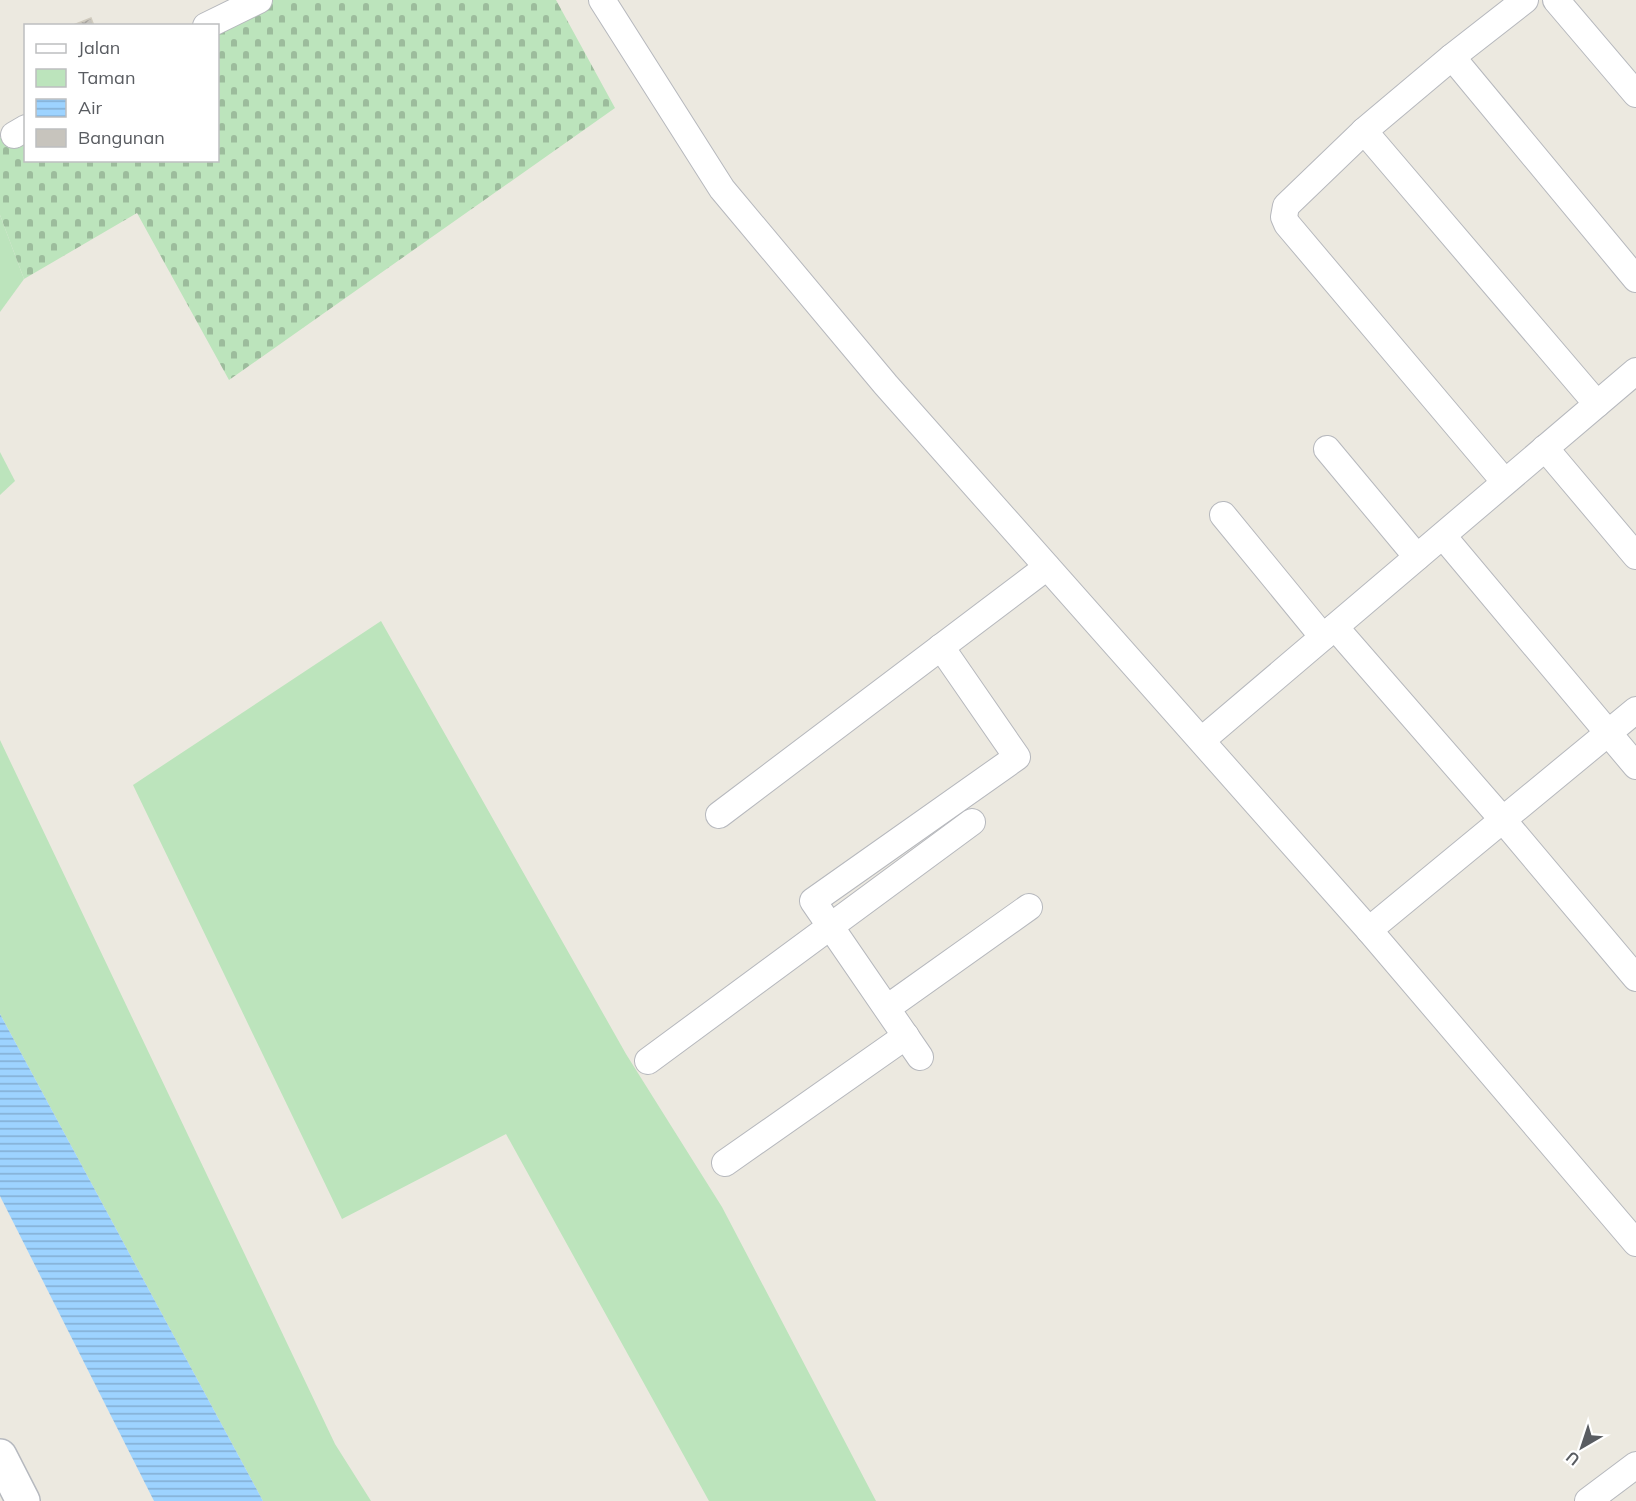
<svg xmlns="http://www.w3.org/2000/svg" width="1636" height="1501" font-family="Mulish,sans-serif">
  <style>
    .green { fill: #bce4bc }
    .cemetery { fill: url(#cemetery-stones) }
    .water { fill: url(#water-rules) }
    .building { fill: url(#building-cross-hatch); stroke: #d0cbbe; stroke-width: 1.5 }
    .lines { fill: none; stroke-linecap: round; stroke-linejoin: round }
    .street-casing { stroke: #b6b8bd; stroke-width: 28 }
    .secondary-casing { stroke: #b6b9bf; stroke-width: 36 }
    .street { stroke: #fff; stroke-width: 26 }
    .secondary { stroke: #fff; stroke-width: 33 }
  </style>
  <defs>
    <pattern id="cemetery-stones" width="16" height="16" patternUnits="userSpaceOnUse" patternTransform="scale(1.5)"><rect width="16" height="16" fill="#bce4bc"/><path d="M2 7V4a2 2 0 0 1 4 0v3zM10 15v-3a2 2 0 0 1 4 0v3z" fill="#9cbc9c"/></pattern>
    <pattern id="water-rules" width="6" height="5" patternUnits="userSpaceOnUse" patternTransform="scale(1.5)"><rect width="6" height="5" fill="#9dd3ff"/><path d="M0 2.5h6" fill="none" stroke="#83aed2"/></pattern>
    <pattern id="building-cross-hatch" width="8" height="8" patternUnits="userSpaceOnUse" patternTransform="scale(1.5)"><rect width="8" height="8" fill="#c7c4bd"/><path d="M0 0l8 8M0 8l8-8" fill="none" stroke="#a5a29d"/></pattern>
  </defs>
  <rect width="100%" height="100%" fill="#ece9e0"/>
  <g class="green">
    <polygon points="0,215 24,279 0,312"/>
    <polygon points="0,452 15,481 0,495"/>
    <polygon points="381,621 626,1054 722,1207 876,1501 709,1501 506,1134 342,1219 133,785"/>
    <polygon points="0,740 335,1444 371,1501 263,1501 0,1014"/>
  </g>
  <polygon class="cemetery" points="242,0 556,0 615,108 229,380 137,213 24,279 0,215 0,138 25,123 26,160 218,160 218,26"/>
  <polygon class="water" points="0,1014 263,1501 154,1501 0,1196"/>
  <polygon class="building" points="91,18 94,26 71,26"/>
  <g class="lines">
    <g class="street-casing">
      <g id="street">
        <polyline points="602,0 722,189 886,385 1369,930 1636,1243"/>
        <polyline points="1556,0 1636,94"/>
        <polyline points="206,26 259,0"/>
        <polyline points="1452,57 1636,279"/>
        <polyline points="1364,131 1452,57 1525,0"/>
        <polyline points="14,135 26,128"/>
        <polyline points="1545,448 1636,556"/>
        <polyline points="1327,449 1417,557"/>
        <polyline points="1504,481 1287,224 1284,217 1286,206 1364,131 1597,404"/>
        <polyline points="1223,515 1323,637"/>
        <polyline points="1443,536 1636,766"/>
        <polyline points="1335,627 1503,820 1636,978"/>
        <polyline points="1202,740 1636,371"/>
        <polyline points="719,815 1047,567"/>
        <polyline points="1369,930 1636,710"/>
        <polyline points="887,1008 1029,907"/>
        <polyline points="920,1057 813,901 1017,757 941,647"/>
        <polyline points="648,1061 972,822"/>
        <polyline points="725,1163 906,1036"/>
        <polyline points="1588,1501 1636,1465"/>
      </g>
    </g>
    <g class="secondary-casing">
      <polyline id="secondary" points="0,1456 23,1501"/>
    </g>
    <use href="#street" class="street"/>
    <use href="#secondary" class="secondary"/>
  </g>
  <rect x="24" y="24" width="195" height="138" fill="#ffffff" stroke="#bdbec0" stroke-width="1.5"/>
  <rect x="36" y="44" width="30" height="9" fill="#ffffff" stroke="#bdbec0" stroke-width="1.5"/>
  <text x="78" y="54" font-size="18" fill="#595c61">Jalan</text>
  <rect x="36" y="69" width="30" height="18" fill="#bce4bc" stroke="#bdbec0" stroke-width="1.5"/>
  <text x="78" y="84" font-size="18" fill="#595c61">Taman</text>
  <rect x="36" y="99" width="30" height="18" fill="url(#water-rules)" stroke="#bdbec0" stroke-width="1.5"/>
  <text x="78" y="114" font-size="18" fill="#595c61">Air</text>
  <rect x="36" y="129" width="30" height="18" fill="#c7c4bd" stroke="#bdbec0" stroke-width="1.5"/>
  <text x="78" y="144" font-size="18" fill="#595c61">Bangunan</text>
  <g transform="translate(1582 1447) rotate(219)" stroke="#ffffff" stroke-width="4.5" paint-order="stroke">
  <path d="M0-4.5L10 22L0 15L-10 22Z" fill="#595c61"/>
  <text y="-9" font-size="16" font-weight="bold" text-anchor="middle" fill="#595c61">U</text>
  </g>
</svg>
